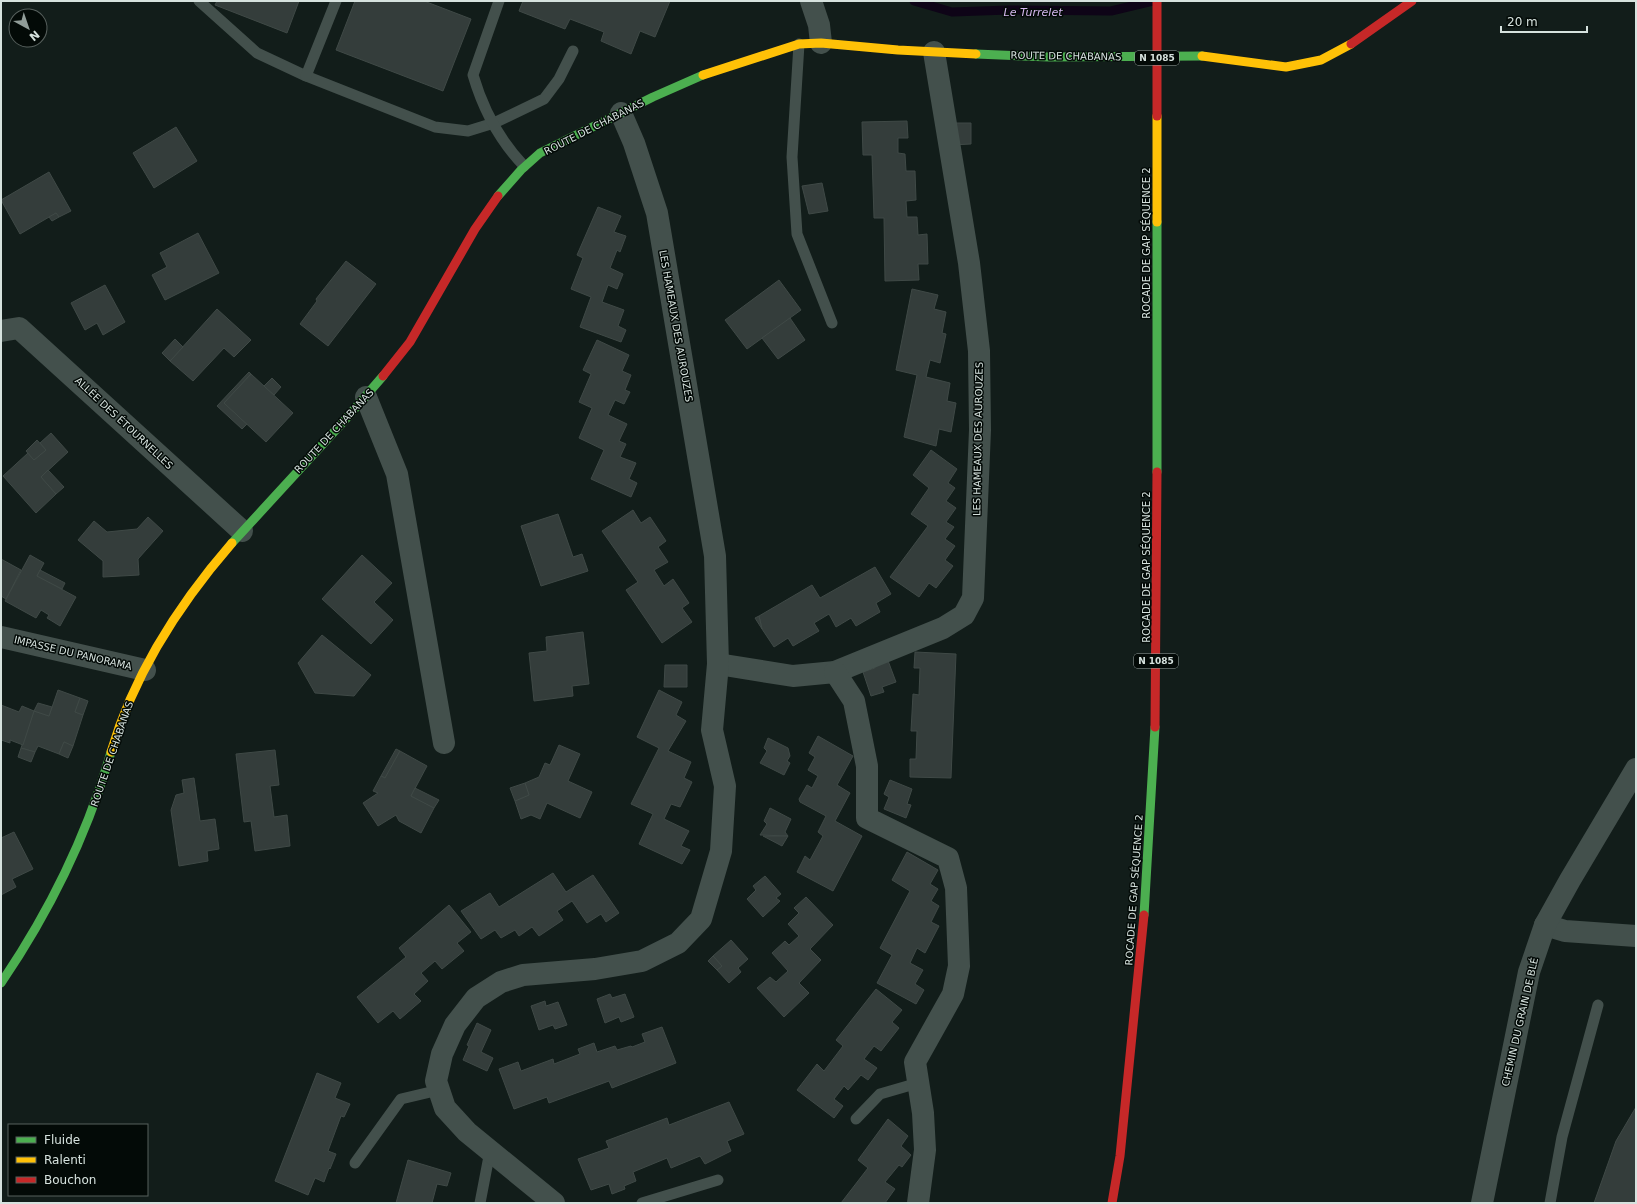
<svg xmlns="http://www.w3.org/2000/svg" width="1637" height="1204" font-family="'DejaVu Sans',sans-serif">
  <style>
    .lines { fill: none; stroke-linecap: round; stroke-linejoin: round }
    .stream { stroke: #0e0417; stroke-width: 9 }
    .building { fill: #343d3b; stroke: #3f4946 }
    .lane { stroke: #43504c; stroke-width: 11 }
    .street { stroke: #43504c; stroke-width: 22 }
    .fast { stroke: #4caf50; stroke-width: 9 }
    .slow { stroke: #ffc107; stroke-width: 9 }
    .jam { stroke: #c62828; stroke-width: 9 }
    .jam-bridge { stroke: #c62828; stroke-width: 9 }
    .labels { text-anchor: middle; dominant-baseline: central; stroke-width: 3; stroke-linejoin: round; paint-order: stroke }
    .shield { fill: #030a07; stroke: #97a19e; stroke-width: 1 }
    .shield-label { font-size: 9px; font-weight: bold; fill: #d6e2de }
    .street-label { font-size: 10px; fill: #d6e2de; stroke: #030a07 }
    .water-label { font-size: 11px; font-style: italic; fill: #d4b7ee; stroke: #030a07 }
  </style>
  <rect width="100%" height="100%" fill="#121d1a"/>
  <g class="lines">
    <polyline class="stream" points="914,1 952,12 1009,10 1111,11 1153,1"/>
  </g>
  <g class="building">
    <polygon points="217,1 299,1 287,33 215,5"/>
    <polygon points="355,1 424,1 471,19 443,91 336,50"/>
    <polygon points="523,1 670,1 655,37 640,31 631,54 601,41 604,32 570,19 565,29 519,11"/>
    <polygon points="907,121 908,138 898,138 898,153 905,154 906,171 915,171 916,200 906,201 907,217 917,217 918,235 927,234 928,264 918,264 919,280 885,281 884,218 874,218 872,155 863,155 862,122"/>
    <polygon points="950,123 971,123 971,144 951,145"/>
    <polygon points="176,127 197,161 154,188 133,153"/>
    <polygon points="49,172 71,211 59,217 56,213 20,234 1,200"/>
    <polygon points="822,183 828,211 809,214 802,186"/>
    <polygon points="598,207 621,216 614,232 626,236 620,252 617,250 610,268 623,274 617,289 608,285 602,302 624,310 618,326 626,330 621,342 580,327 591,297 571,289 583,258 577,255"/>
    <polygon points="56,213 59,217 52,221 49,217"/>
    <polygon points="198,233 219,273 165,300 152,275 167,267 160,253"/>
    <polygon points="346,261 376,284 328,346 300,324 317,301 316,299"/>
    <polygon points="779,280 801,310 747,349 725,320"/>
    <polygon points="105,285 125,322 103,335 97,323 85,330 71,303"/>
    <polygon points="912,289 938,295 934,309 946,312 942,333 946,334 940,363 930,360 926,377 950,383 947,401 956,403 951,432 939,429 936,446 904,437 917,375 896,370"/>
    <polygon points="217,309 251,340 234,357 224,348 193,381 170,361"/>
    <polygon points="790,318 805,340 778,359 762,338"/>
    <polygon points="175,339 183,347 170,361 162,353"/>
    <polygon points="597,340 629,355 622,371 631,375 625,390 630,392 624,404 615,400 608,415 627,424 619,441 626,444 620,457 636,463 629,479 637,483 631,497 591,479 604,450 579,438 592,408 579,402 591,374 583,370"/>
    <polygon points="249,372 251,374 224,403 247,424 242,429 217,406"/>
    <polygon points="251,374 293,413 266,442 224,403"/>
    <polygon points="272,378 281,387 274,395 264,386"/>
    <polygon points="51,433 68,452 41,477 56,494 36,513 3,476 28,453 34,460 46,450 40,443"/>
    <polygon points="37,440 46,450 34,460 26,451"/>
    <polygon points="931,450 957,469 948,483 955,488 946,501 956,508 946,522 954,527 945,539 955,546 945,560 953,566 936,588 929,583 919,597 890,577 928,526 911,514 929,488 913,475"/>
    <polygon points="48,470 64,487 56,494 41,477"/>
    <polygon points="633,510 641,523 650,517 666,541 658,547 668,562 654,570 664,586 673,579 689,603 682,608 692,622 662,643 626,590 638,582 602,531"/>
    <polygon points="558,514 573,557 582,554 588,571 541,586 521,526"/>
    <polygon points="148,517 163,531 138,559 139,575 103,577 103,561 78,540 94,521 107,532 137,529"/>
    <polygon points="30,555 44,563 37,576 76,597 60,626 47,618 49,615 41,610 36,618 5,601"/>
    <polygon points="362,555 392,583 374,602 393,620 371,644 322,599"/>
    <polygon points="1,559 21,570 6,599 1,596"/>
    <polygon points="875,567 891,594 876,603 880,612 856,626 851,618 836,627 829,614 814,623 819,631 793,646 788,638 774,647 762,629 759,616 812,585 820,598"/>
    <polygon points="40,570 65,583 62,589 37,576"/>
    <polygon points="759,616 762,629 755,618"/>
    <polygon points="583,632 589,684 572,686 573,696 534,701 529,653 547,651 546,637"/>
    <polygon points="322,635 371,675 354,696 315,693 298,663"/>
    <polygon points="915,652 956,654 951,778 910,777 910,759 916,759 917,731 911,731 913,694 919,695 920,668 914,668"/>
    <polygon points="887,658 896,682 882,687 884,692 871,696 863,672 875,668 873,663"/>
    <polygon points="665,665 687,665 687,687 664,687"/>
    <polygon points="58,690 80,698 75,712 83,715 73,746 64,742 59,754 38,746 35,752 21,748 34,711 49,716"/>
    <polygon points="659,690 682,702 676,715 686,721 668,751 691,762 684,778 692,782 680,807 671,804 664,819 689,831 681,846 690,850 682,864 639,844 653,814 631,804 659,748 637,737"/>
    <polygon points="80,698 88,701 83,715 75,712"/>
    <polygon points="38,703 52,707 49,716 34,711"/>
    <polygon points="1,705 19,712 22,706 34,711 23,745 10,740 10,743 1,740"/>
    <polygon points="818,736 853,756 837,785 850,793 835,821 862,836 833,891 797,872 805,856 810,860 823,836 818,832 826,816 800,802 799,799 807,785 812,788 818,776 808,770 815,757 809,753"/>
    <polygon points="768,738 788,748 790,756 787,761 790,763 784,775 760,763 767,751 764,748"/>
    <polygon points="64,742 73,746 68,758 59,754"/>
    <polygon points="559,745 580,754 568,781 592,792 580,818 547,803 540,819 531,815 521,819 515,801 529,795 525,783 539,777 545,763 550,765"/>
    <polygon points="21,748 35,752 31,762 18,757"/>
    <polygon points="396,749 400,751 385,778 381,776"/>
    <polygon points="275,750 279,785 270,786 274,817 287,815 290,846 255,851 251,821 244,822 236,754"/>
    <polygon points="400,751 427,766 411,796 434,808 421,833 399,821 396,815 378,826 363,803 378,793 373,791 381,776 385,778"/>
    <polygon points="194,778 200,821 215,819 219,849 207,851 208,861 179,866 171,810 176,795 184,793 182,780"/>
    <polygon points="890,780 912,789 907,804 911,805 906,818 884,809 889,797 884,794"/>
    <polygon points="525,783 529,795 515,801 510,788"/>
    <polygon points="415,788 439,800 434,808 411,796"/>
    <polygon points="770,808 791,819 785,832 788,836 760,835 767,824 764,821"/>
    <polygon points="14,832 33,869 12,879 16,887 1,895 1,838"/>
    <polygon points="763,836 788,836 782,846"/>
    <polygon points="907,852 938,870 930,884 938,889 931,901 939,906 931,922 939,926 925,953 917,948 910,963 923,970 915,984 924,990 916,1004 877,983 892,955 880,948 910,891 892,880"/>
    <polygon points="553,873 566,892 593,875 619,913 606,922 601,914 587,923 572,901 557,911 563,920 539,936 532,927 519,936 515,930 501,938 495,930 481,939 461,911 490,893 499,907"/>
    <polygon points="765,876 781,894 776,898 780,901 763,917 747,899 756,890 753,886"/>
    <polygon points="806,897 833,925 810,949 821,960 799,983 809,993 784,1017 757,988 770,977 776,982 788,971 772,953 785,941 789,945 799,936 788,924 799,913 794,908"/>
    <polygon points="449,905 471,932 457,943 464,951 442,969 435,961 421,973 428,981 414,994 421,1001 400,1019 393,1011 378,1023 357,997 406,957 399,948"/>
    <polygon points="731,940 748,959 738,968 741,972 729,983 717,970 722,966 713,956"/>
    <polygon points="713,956 722,966 717,970 708,961"/>
    <polygon points="876,989 902,1010 892,1022 899,1028 881,1051 874,1046 864,1059 877,1068 868,1080 861,1075 848,1090 844,1086 834,1099 843,1106 834,1118 797,1090 817,1064 824,1071 843,1046 836,1040"/>
    <polygon points="610,994 612,998 625,994 634,1017 621,1022 619,1017 605,1023 597,999"/>
    <polygon points="545,1001 546,1006 558,1002 567,1025 555,1029 553,1025 539,1030 531,1006"/>
    <polygon points="477,1023 491,1030 481,1052 493,1058 487,1071 463,1060 469,1046 467,1045"/>
    <polygon points="662,1027 676,1063 612,1088 609,1081 549,1103 547,1097 514,1109 499,1069 518,1062 521,1071 553,1059 554,1064 580,1054 578,1049 594,1043 597,1052 615,1046 617,1050 631,1046 632,1047 645,1042 642,1034"/>
    <polygon points="317,1073 341,1083 335,1098 350,1104 344,1117 341,1116 328,1151 336,1154 330,1169 329,1168 324,1182 315,1178 308,1195 275,1181"/>
    <polygon points="729,1102 744,1134 727,1141 731,1151 705,1164 700,1156 671,1168 667,1158 633,1172 636,1181 624,1186 625,1189 612,1194 609,1184 591,1190 578,1159 609,1148 606,1141 667,1118 669,1125"/>
    <polygon points="1636,1107 1636,1203 1594,1203 1616,1141"/>
    <polygon points="888,1119 908,1136 901,1146 911,1155 902,1167 899,1165 885,1182 895,1189 885,1203 841,1203 868,1168 858,1160"/>
    <polygon points="408,1160 451,1173 447,1186 437,1184 432,1203 396,1203"/>
  </g>
  <g class="lines">
    <g class="lane">
      <polyline points="199,1 257,53 306,76 435,127 468,131 494,123 544,99 559,79 573,51"/>
      <path d="M499,1L473,75C483,109 500,141 524,166"/>
      <polyline points="799,44 792,157 797,234 832,323"/>
      <polyline points="306,76 336,1"/>
      <polyline points="856,1119 880,1094 918,1083"/>
      <polyline points="355,1163 401,1099 439,1090"/>
      <polyline points="480,1203 490,1151"/>
      <polyline points="642,1203 718,1180"/>
      <polyline points="1550,1203 1562,1137 1598,1005"/>
    </g>
    <g class="street">
      <polyline points="811,1 819,25 821,43"/>
      <polyline points="1,331 19,328 242,531"/>
      <polyline points="366,397 397,474 444,743"/>
      <polyline points="1,637 145,670"/>
      <polyline points="718,664 793,676 835,672 943,628 964,615 973,598 980,430 979,351 969,263 934,52"/>
      <polyline points="835,672 854,701 867,766 867,818 948,858 956,888 959,966 953,994 915,1062 923,1113 925,1150 918,1203"/>
      <polyline points="1545,925 1565,931 1636,936"/>
      <polyline points="554,1203 467,1132 445,1108 436,1081 442,1054 455,1025 476,998 501,982 523,975 595,969 642,961 678,943 701,919 721,851 725,786 712,730 718,664 715,556 657,213 634,143 621,113"/>
      <polyline points="1482,1203 1529,972 1545,925 1570,880 1636,769"/>
    </g>
    <g class="fast">
      <polyline points="976,54 1049,57 1202,56"/>
      <polyline points="498,196 521,170 540,153 653,97 703,75"/>
      <polyline points="1157,222 1157,472"/>
      <polyline points="232,543 344,421 383,376"/>
      <polyline points="1144,915 1155,727"/>
      <path d="M1,983C50,911 87,836 111,752"/>
    </g>
    <g class="slow">
      <polyline points="1202,56 1286,67 1321,60 1351,44"/>
      <polyline points="703,75 799,44 821,43 898,50 976,54"/>
      <polyline points="1157,116 1157,222"/>
      <path d="M111,752C134,674 179,604 232,543"/>
    </g>
    <g class="jam">
      <polyline points="1351,44 1412,1"/>
      <polyline points="383,376 410,342 475,229 498,196"/>
      <polyline points="1155,727 1157,472"/>
      <polyline points="1112,1203 1120,1156 1144,915"/>
    </g>
    <polyline class="jam-bridge" points="1157,1 1157,116"/>
  </g>
  <g class="labels">
    <g class="shield">
      <rect x="1135" y="51" width="44" height="14" rx="3"/>
      <rect x="1134" y="654" width="44" height="14" rx="3"/>
    </g>
    <g class="shield-label">
      <text x="1157" y="58">N 1085</text>
      <text x="1156" y="661">N 1085</text>
    </g>
    <g class="street-label">
      <text transform="translate(1066 56) rotate(1)">ROUTE DE CHABANAS</text>
      <text transform="translate(594 127) rotate(-27)">ROUTE DE CHABANAS</text>
      <text transform="translate(1146 243) rotate(-90)">ROCADE DE GAP SÉQUENCE 2</text>
      <text transform="translate(676 326) rotate(80)">LES HAMEAUX DES AUROUZES</text>
      <text transform="translate(124 423) rotate(43)">ALLÉE DES ÉTOURNELLES</text>
      <text transform="translate(334 431) rotate(-47)">ROUTE DE CHABANAS</text>
      <text transform="translate(978 439) rotate(-89)">LES HAMEAUX DES AUROUZES</text>
      <text transform="translate(1146 567) rotate(-90)">ROCADE DE GAP SÉQUENCE 2</text>
      <text transform="translate(73 653) rotate(13)">IMPASSE DU PANORAMA</text>
      <text transform="translate(112 754) rotate(-71)">ROUTE DE CHABANAS</text>
      <text transform="translate(1134 890) rotate(-86)">ROCADE DE GAP SÉQUENCE 2</text>
      <text transform="translate(1520 1022) rotate(-77)">CHEMIN DU GRAIN DE BLÉ</text>
    </g>
    <g class="water-label">
      <text x="1033" y="12">Le Turrelet</text>
    </g>
  </g>
  <rect width="1637" height="1204" fill="none" stroke="#d6e2de" stroke-width="4"/>
  <rect x="8" y="1124" width="140" height="72" fill="#030a07" stroke="#57605d"/>
  <rect x="16" y="1137" width="20" height="6" fill="#4caf50" stroke="#57605d"/>
  <text x="44" y="1144" font-size="12" fill="#d6e2de">Fluide</text>
  <rect x="16" y="1157" width="20" height="6" fill="#ffc107" stroke="#57605d"/>
  <text x="44" y="1164" font-size="12" fill="#d6e2de">Ralenti</text>
  <rect x="16" y="1177" width="20" height="6" fill="#c62828" stroke="#57605d"/>
  <text x="44" y="1184" font-size="12" fill="#d6e2de">Bouchon</text>
  <g transform="translate(28 28) rotate(140)"><circle r="19" fill="#030a07" stroke="#57605d"/>
  <path d="M0-3L7 15L0 10L-7 15Z" fill="#919d99"/>
  <text y="-6" font-size="11" font-weight="bold" text-anchor="middle" fill="#d6e2de">N</text>
  </g>
  <path d="M1501 26v6h86v-6" fill="none" stroke="#d6e2de" stroke-width="2"/>
  <text x="1507" y="26" font-size="12" fill="#d6e2de" stroke="#030a07" stroke-width="3" paint-order="stroke">20 m</text>
</svg>
